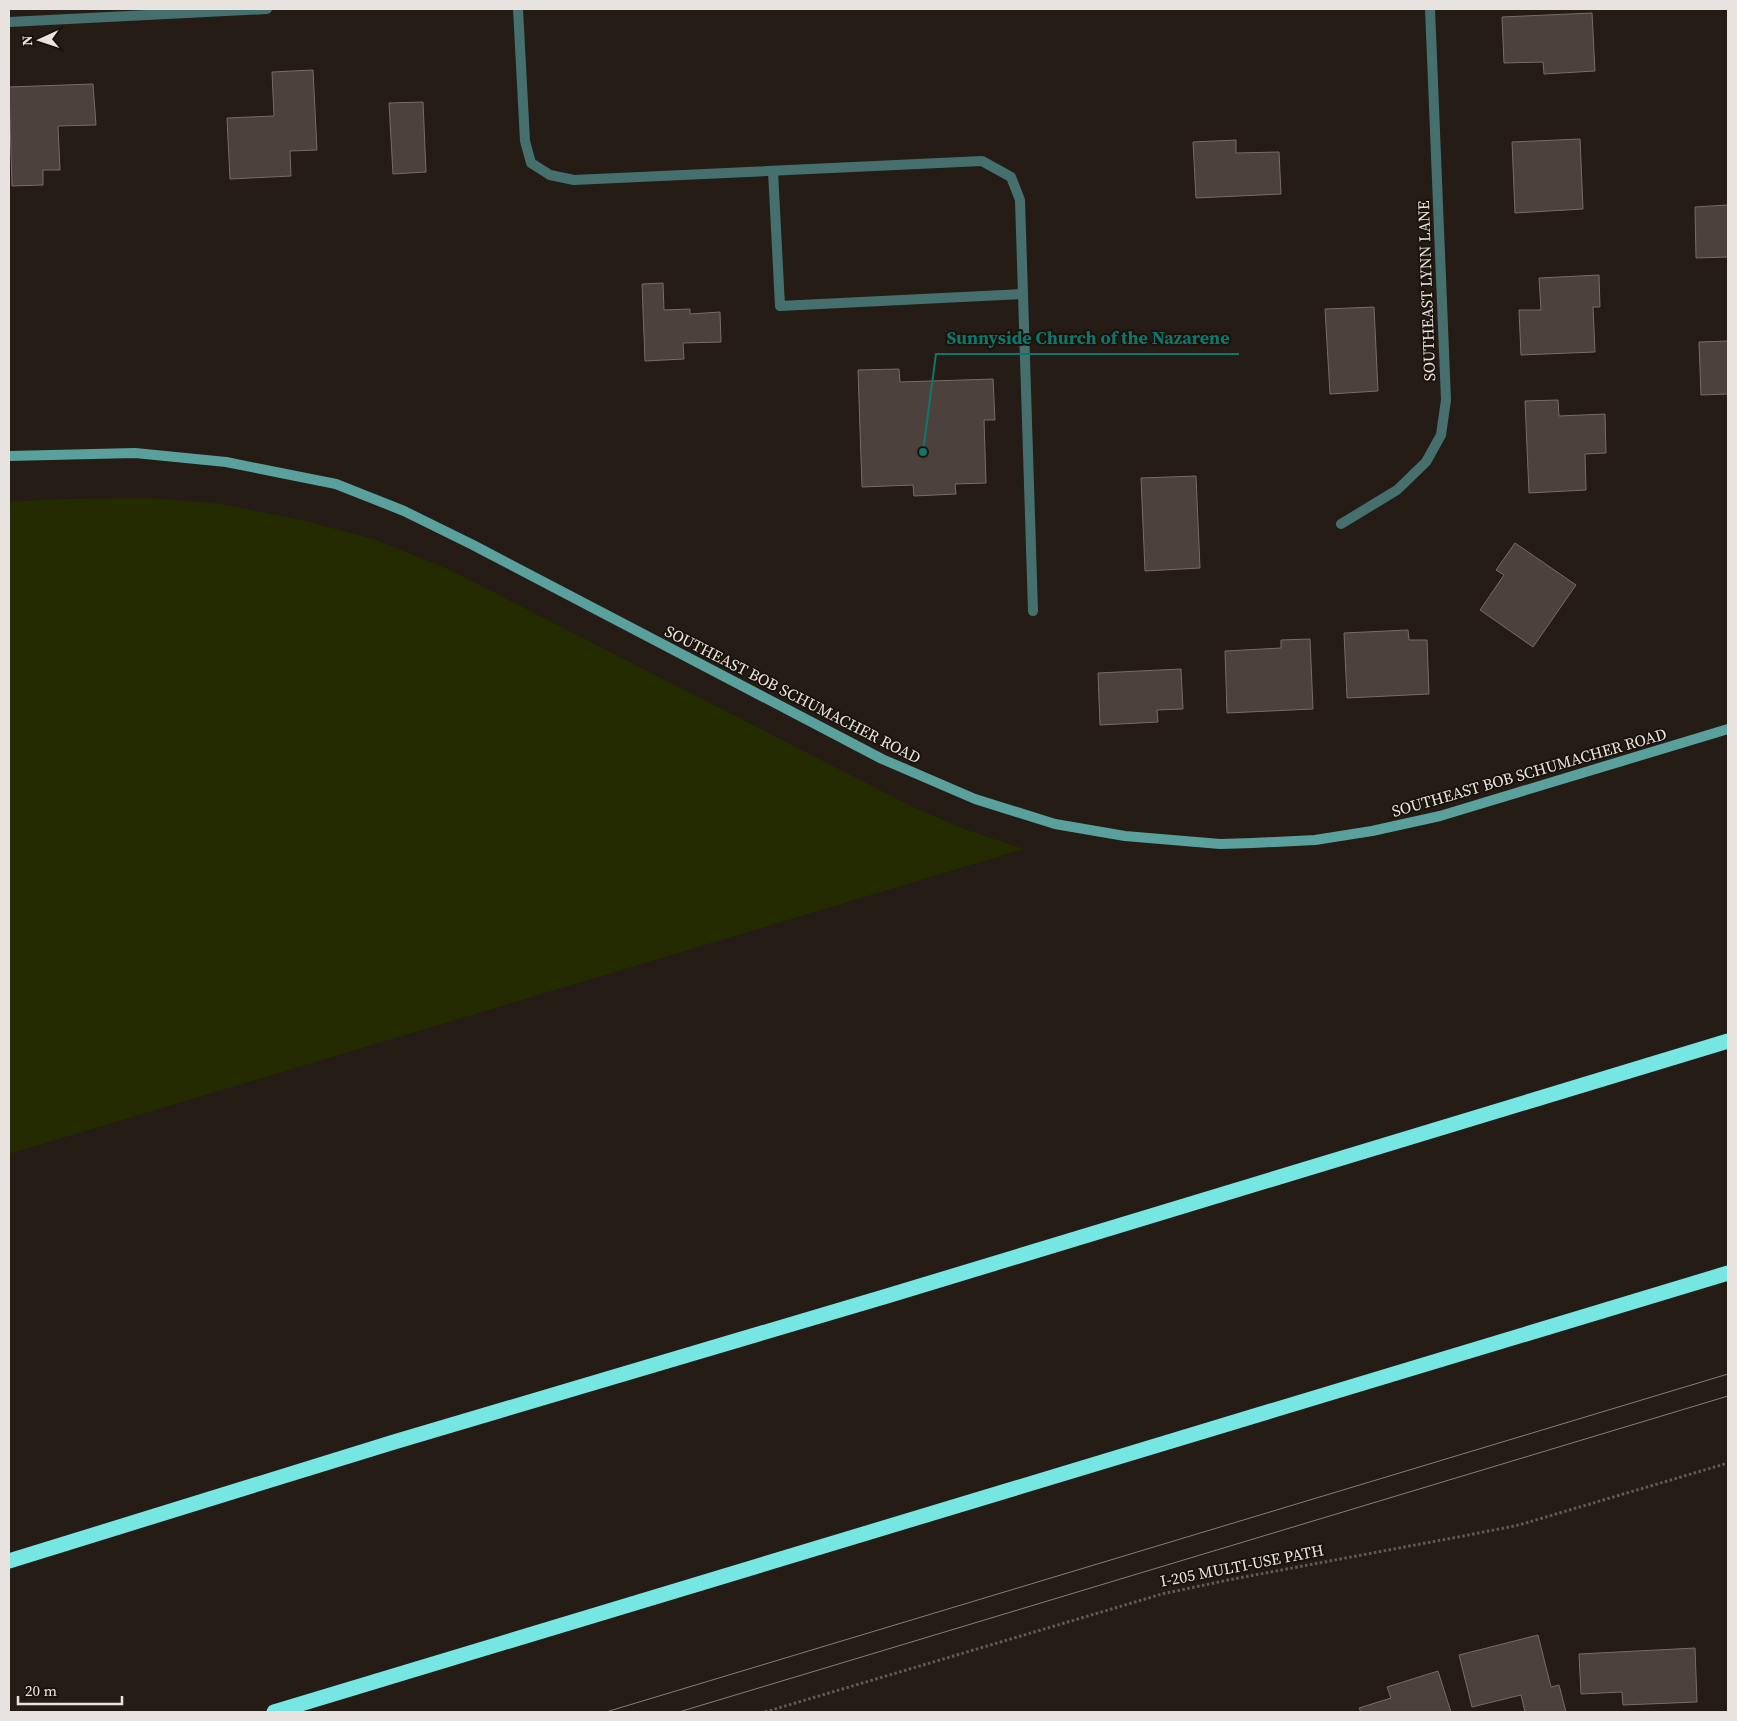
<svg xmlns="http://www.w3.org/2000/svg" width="1737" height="1721" font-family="'Source Serif 4',serif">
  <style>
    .green { fill: #252b01 }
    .building { fill: #4d413d; stroke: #796c68 }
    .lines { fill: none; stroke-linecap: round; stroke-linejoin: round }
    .path { stroke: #625b55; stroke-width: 3; stroke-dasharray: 2.5 2.5; stroke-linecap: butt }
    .service { stroke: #46706e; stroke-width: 10 }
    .minor { stroke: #46706e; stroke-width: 10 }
    .tertiary { stroke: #46706e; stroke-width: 10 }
    .secondary { stroke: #5aa09d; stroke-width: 10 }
    .motorway { stroke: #75e6e2; stroke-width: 15 }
    .tram { stroke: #867f7a; stroke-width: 1 }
    .labels { text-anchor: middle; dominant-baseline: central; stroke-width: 4; stroke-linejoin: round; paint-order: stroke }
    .street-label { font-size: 16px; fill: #e9e3df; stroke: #1a130c }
    .leader { fill: none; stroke: #0f766e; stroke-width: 2 }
    .callout-dot { fill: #0f766e; stroke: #1a130c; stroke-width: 2 }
    .callout-label { font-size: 18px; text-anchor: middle; font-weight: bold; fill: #0f766e; stroke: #1a130c; stroke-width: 4; stroke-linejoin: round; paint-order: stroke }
  </style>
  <rect width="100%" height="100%" fill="#241c15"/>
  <polygon class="green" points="149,498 222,504 306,521 376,540 450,570 913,807 967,830 1024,849 9,1154 9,502 64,499"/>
  <g class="building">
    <polygon points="1592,13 1595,71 1544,74 1543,62 1504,63 1502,17"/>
    <polygon points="313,70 317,150 290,151 291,176 230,179 227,118 274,116 272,72"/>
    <polygon points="93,84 96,125 58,126 60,170 43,170 43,185 12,186 9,87"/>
    <polygon points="423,102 426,172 393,174 389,103"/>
    <polygon points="1580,139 1583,209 1515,213 1512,142"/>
    <polygon points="1236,140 1236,153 1279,152 1281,194 1196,198 1193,142"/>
    <polygon points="1728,205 1728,257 1696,258 1695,207"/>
    <polygon points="1599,275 1600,307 1593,307 1595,352 1521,355 1519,310 1541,310 1539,278"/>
    <polygon points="663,283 664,310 690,309 690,314 720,312 721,342 683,343 684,359 645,361 642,284"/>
    <polygon points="1374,307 1378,391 1330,394 1325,309"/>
    <polygon points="1728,341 1728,394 1701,395 1699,342"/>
    <polygon points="899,369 900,382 993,379 995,420 984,420 986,483 955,484 956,494 914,496 913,485 862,487 858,370"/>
    <polygon points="1558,400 1559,416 1605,414 1606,453 1585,454 1586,490 1529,493 1525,401"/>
    <polygon points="1196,476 1200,568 1145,571 1141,478"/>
    <polygon points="1515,543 1576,585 1533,647 1480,610 1504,575 1496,570"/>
    <polygon points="1408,630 1409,640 1427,640 1429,694 1347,698 1344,633"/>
    <polygon points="1310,639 1313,709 1227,713 1225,651 1281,648 1281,640"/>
    <polygon points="1181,669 1183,709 1157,710 1158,722 1100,725 1098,673"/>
    <polygon points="1538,1635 1551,1687 1559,1685 1566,1712 1525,1712 1521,1695 1472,1707 1459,1655"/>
    <polygon points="1695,1648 1697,1702 1623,1705 1622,1692 1581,1694 1579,1654"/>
    <polygon points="1438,1671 1451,1712 1361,1712 1359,1708 1391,1698 1387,1687"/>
  </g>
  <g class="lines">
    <polyline class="path" points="765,1712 1162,1594 1228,1580 1458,1537 1519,1525 1728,1463"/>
    <g class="service">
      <polyline points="518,9 525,141 531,163 550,175 574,180 982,161 1011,177 1020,200 1033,611"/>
      <polyline points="773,171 780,306 1023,294"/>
    </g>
    <polyline class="minor" points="1341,524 1397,490 1426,462 1441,435 1446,400 1430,9"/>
    <polyline class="tertiary" points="9,22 267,9"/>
    <polyline class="secondary" points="9,456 135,453 226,462 336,484 404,511 473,545 882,759 975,799 1055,824 1125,836 1220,844 1253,843 1315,840 1372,831 1440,816 1728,729"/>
    <g class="motorway">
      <polyline points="9,1561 394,1442 887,1296 1728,1041"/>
      <polyline points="274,1712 1728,1273"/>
    </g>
    <g class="tram">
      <polyline points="606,1712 1728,1374"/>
      <polyline points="679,1712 1728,1396"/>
    </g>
  </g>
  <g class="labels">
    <g class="street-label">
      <text transform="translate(1426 291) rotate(-92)">SOUTHEAST LYNN LANE</text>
      <text transform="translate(793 694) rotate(27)">SOUTHEAST BOB SCHUMACHER ROAD</text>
      <text transform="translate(1529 772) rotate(-16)">SOUTHEAST BOB SCHUMACHER ROAD</text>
      <text transform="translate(1242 1565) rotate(-11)">I-205 MULTI-USE PATH</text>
    </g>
  </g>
  <path class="leader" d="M923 452L936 354H1239"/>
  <circle class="callout-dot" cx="923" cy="452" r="5"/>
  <g class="callout-label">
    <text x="1088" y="344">Sunnyside Church of the Nazarene</text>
  </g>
  <rect width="1737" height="1721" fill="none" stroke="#e9e3df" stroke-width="20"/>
  <g transform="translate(40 40) rotate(267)" stroke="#1a130c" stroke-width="4" paint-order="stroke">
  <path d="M0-4L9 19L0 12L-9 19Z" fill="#e9e3df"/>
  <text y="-8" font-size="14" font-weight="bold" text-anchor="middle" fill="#e9e3df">N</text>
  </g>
  <path d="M18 1696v8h104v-8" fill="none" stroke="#e9e3df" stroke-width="2.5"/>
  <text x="25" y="1696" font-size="15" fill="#e9e3df" stroke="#1a130c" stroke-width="4" paint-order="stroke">20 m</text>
</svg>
